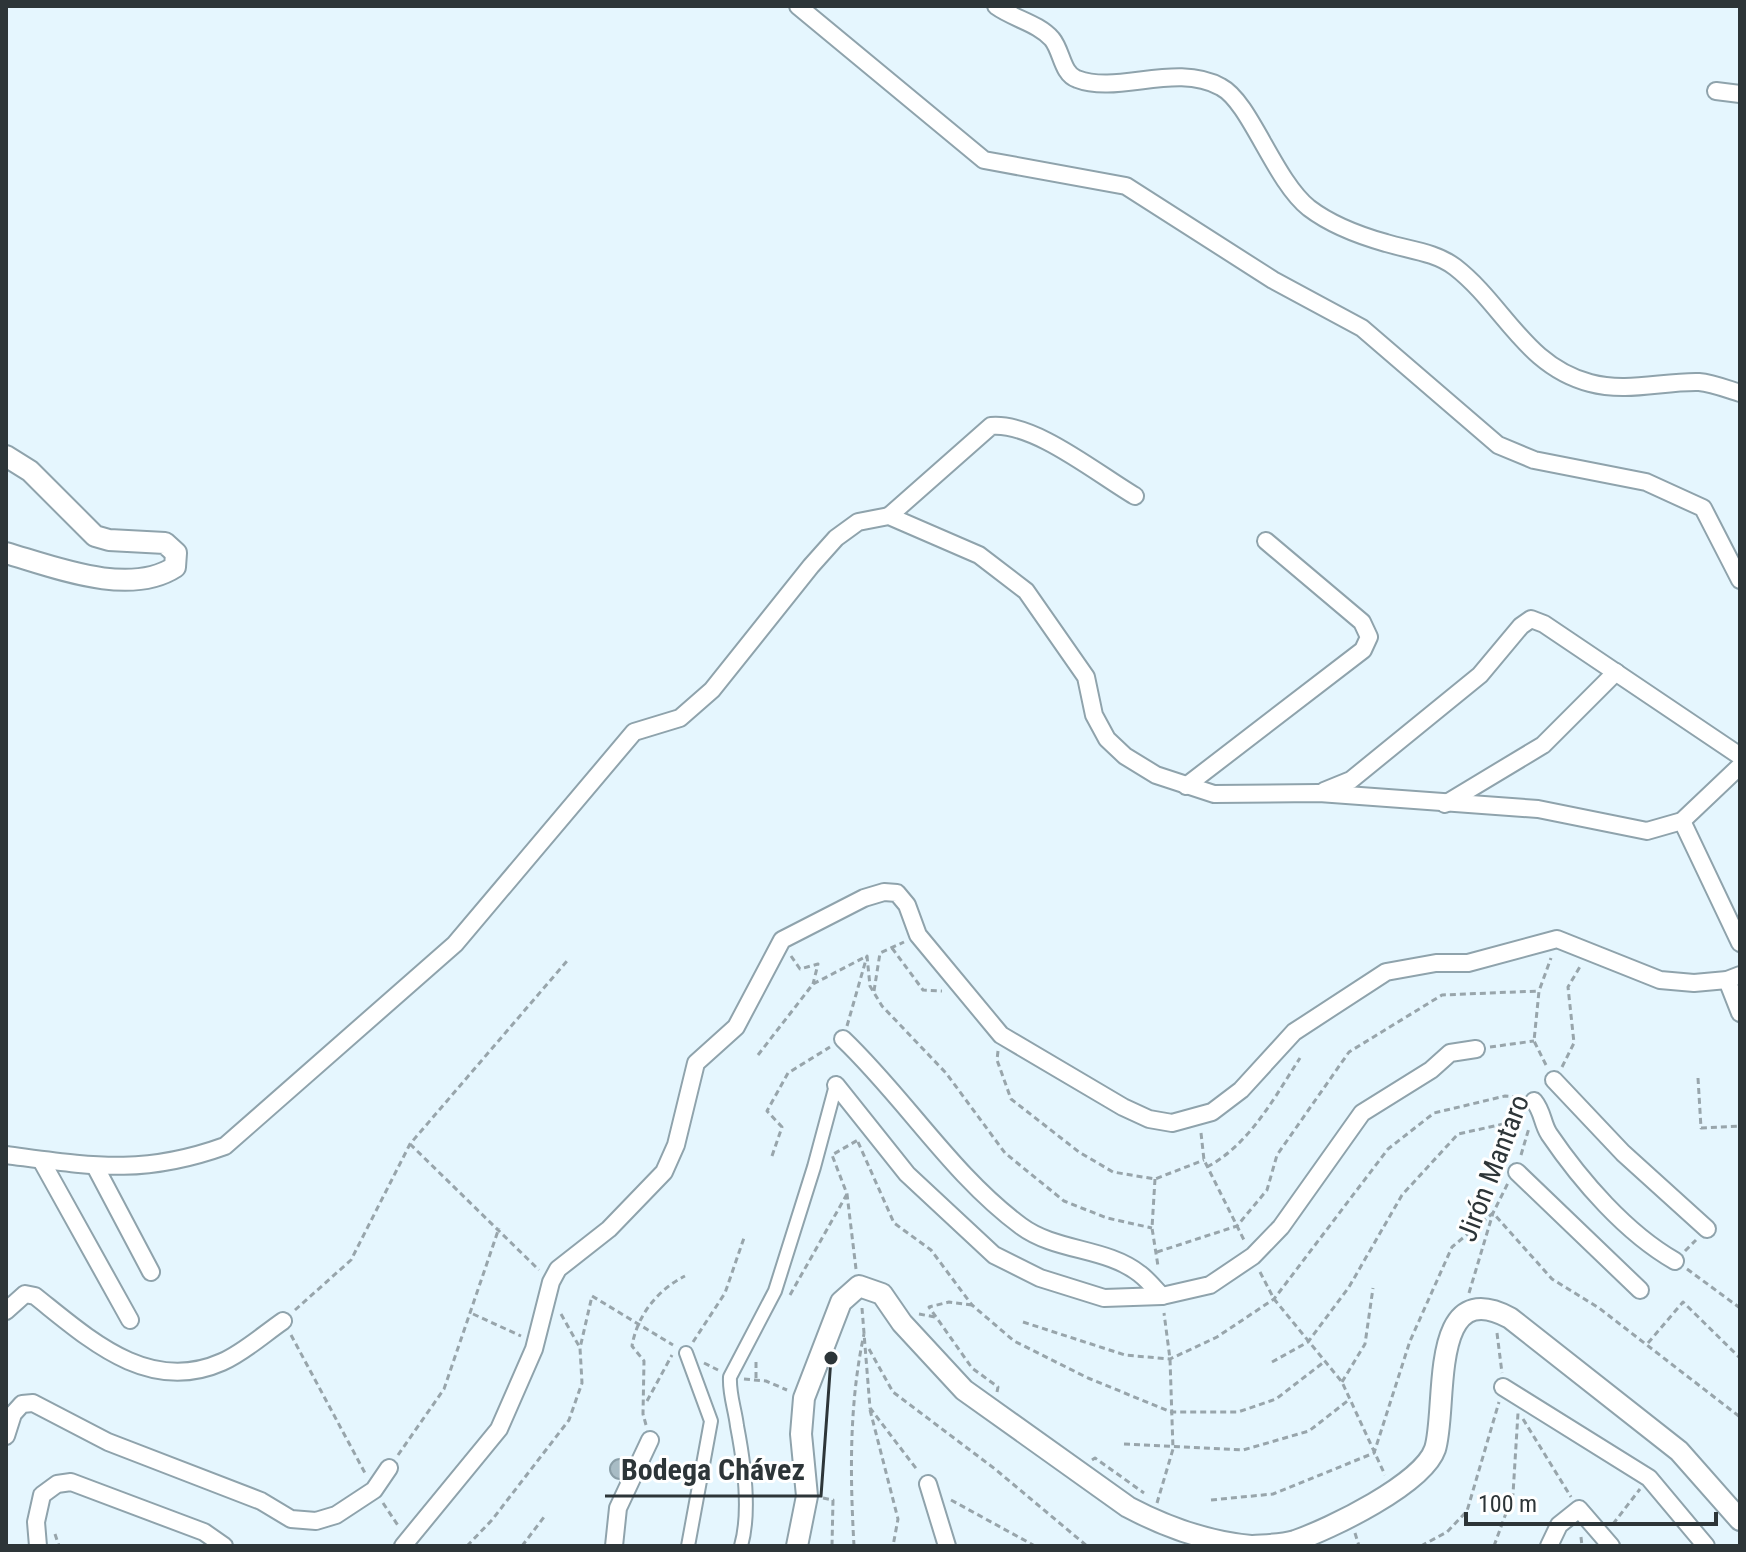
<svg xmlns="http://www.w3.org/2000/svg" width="1746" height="1552" font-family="'Roboto Condensed',sans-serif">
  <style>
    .building { fill: #a8bcc5; stroke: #8a9ea7; stroke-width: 2 }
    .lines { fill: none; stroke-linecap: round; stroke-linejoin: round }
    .pedestrian-casing { stroke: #8fa3ac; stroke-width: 16 }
    .minor-casing { stroke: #8fa3ac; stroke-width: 20 }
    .tertiary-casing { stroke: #8fa3ac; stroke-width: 24 }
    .path { stroke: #98a5ab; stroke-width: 3; stroke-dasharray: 6 4; stroke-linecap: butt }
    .pedestrian { stroke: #fff; stroke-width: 12 }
    .minor { stroke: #fff; stroke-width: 16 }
    .tertiary { stroke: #fff; stroke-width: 20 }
    .labels { text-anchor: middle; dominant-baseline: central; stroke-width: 6; stroke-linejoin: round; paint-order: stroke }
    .street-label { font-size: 28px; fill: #2d3538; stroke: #fff }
    .leader { fill: none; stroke: #2d3538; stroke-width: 3 }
    .callout-dot { fill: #2d3538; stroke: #fff; stroke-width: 3 }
    .callout-label { font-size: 30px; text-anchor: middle; font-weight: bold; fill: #2d3538; stroke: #fff; stroke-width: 6; stroke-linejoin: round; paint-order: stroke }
  </style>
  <rect width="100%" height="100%" fill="#e5f6fe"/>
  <circle class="building" cx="620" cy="1469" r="10"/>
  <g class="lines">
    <g class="pedestrian-casing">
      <g id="pedestrian">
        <polyline points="686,1353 711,1421 688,1546"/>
        <path d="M741,1546C751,1511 744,1462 737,1426C735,1409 729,1394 730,1377L775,1291L814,1167L836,1085"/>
      </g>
    </g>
    <g class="minor-casing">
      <g id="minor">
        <polyline points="798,6 984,160 1126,186 1273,280 1362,328 1498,445 1534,460 1646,482 1703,508 1740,580"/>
        <path d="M996,6C1014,19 1038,23 1052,39C1062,51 1062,74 1077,79C1118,95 1176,62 1221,87C1250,102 1274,180 1309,208C1330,224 1361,236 1386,243C1409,250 1435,252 1455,267C1504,305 1525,366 1590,383C1627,393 1663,381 1699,382C1712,383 1727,389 1740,393"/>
        <polyline points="1716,91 1740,94"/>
        <path d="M889,516L991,426C1034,422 1096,473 1135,496"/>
        <polyline points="1186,786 1363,650 1369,637 1362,622 1266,541"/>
        <polyline points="1324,791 1351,780 1480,675 1521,626 1531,619 1544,624 1740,756"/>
        <polyline points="1445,804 1543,745 1616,672"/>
        <polyline points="1682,821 1740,943"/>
        <polyline points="1727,980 1740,1013"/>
        <path d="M843,1039C905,1098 952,1175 1021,1226C1056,1252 1106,1247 1140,1274C1148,1280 1155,1289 1162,1296"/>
        <polyline points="1554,1080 1623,1153 1707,1229"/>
        <polyline points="836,1085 907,1174 994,1255 1040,1278 1104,1298 1162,1296 1210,1285 1253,1256 1281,1227 1362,1113 1431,1070 1450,1053 1476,1049"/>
        <path d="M1534,1101C1543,1112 1542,1123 1549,1134C1581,1181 1626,1233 1675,1261"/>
        <path d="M6,1155C91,1166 142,1176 225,1146L455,944L634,732L680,718L712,690L811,566L836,538L858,522L889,516L979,555L1026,591L1086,677L1094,715L1107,739L1125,756L1156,775L1214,794L1319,793L1538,809L1647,831L1682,821L1740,766"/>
        <polyline points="41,1160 130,1320"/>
        <polyline points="96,1168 151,1272"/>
        <polyline points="1517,1172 1640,1290"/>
        <path d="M6,1311L25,1294L35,1296C88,1338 148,1395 222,1362C243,1353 264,1334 283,1321"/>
        <polyline points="1503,1387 1649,1478 1706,1546"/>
        <polyline points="6,1436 13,1414 22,1404 33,1403 108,1442 261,1501 291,1519 316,1521 336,1515 374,1490 389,1468"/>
        <polyline points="928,1484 947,1546"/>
        <polyline points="38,1546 36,1522 42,1495 57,1484 71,1482 204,1532 224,1546"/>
        <polyline points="403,1546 499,1429 534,1349 551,1282 558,1269 609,1229 664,1172 676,1145 696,1063 736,1027 782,940 864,898 884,892 897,893 907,905 918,935 1001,1035 1123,1107 1149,1119 1172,1123 1212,1112 1241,1090 1294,1032 1386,972 1436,963 1468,963 1557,939 1660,980 1694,983 1727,980 1740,975"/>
        <polyline points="614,1546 618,1508 650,1440"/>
        <polyline points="1549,1546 1559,1525 1579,1509 1611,1546"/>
      </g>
    </g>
    <g class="tertiary-casing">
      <g id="tertiary">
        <path d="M6,456L30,471L95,536L109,540L165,543L176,553L175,567C129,597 54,567 6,553"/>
        <path d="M797,1546L807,1496L801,1434L804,1398L841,1302L859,1286L882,1294L902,1323L964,1390L1128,1507C1166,1527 1207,1542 1251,1546"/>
        <path d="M1253,1546C1267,1545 1281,1545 1295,1541C1330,1529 1423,1484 1435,1449C1448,1409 1427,1273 1510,1318L1679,1451L1740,1520"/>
      </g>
    </g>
    <g class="path">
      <polyline points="892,948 923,990 942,991"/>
      <polyline points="791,956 800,969 818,964 813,984"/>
      <polyline points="874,991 880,953 904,942"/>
      <polyline points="847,1026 867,956"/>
      <polyline points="1490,1047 1534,1041"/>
      <polyline points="998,1051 997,1060 1011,1099 1079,1152 1113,1172 1155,1179 1204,1160"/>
      <polyline points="758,1055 813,984 867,956 870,986 882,1006 946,1073 1005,1153 1064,1201 1107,1218 1152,1228"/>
      <polyline points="1546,1065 1534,1041 1539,991 1551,958"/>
      <polyline points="1562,1067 1574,1043 1568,987 1581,965"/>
      <polyline points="1698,1078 1701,1128 1740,1126"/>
      <polyline points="1201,1133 1204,1160 1244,1240"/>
      <polyline points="858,1142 894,1223 931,1250 972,1305 1014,1341 1088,1378 1171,1412 1238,1412 1276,1399 1324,1362"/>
      <polyline points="410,1144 539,1270"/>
      <polyline points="1521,1155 1529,1128"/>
      <polyline points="772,1156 782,1127 767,1111 788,1073 830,1047"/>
      <path d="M1207,1167C1250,1144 1274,1098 1300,1058"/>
      <polyline points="1155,1179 1152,1228 1158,1266"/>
      <polyline points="1685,1251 1696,1240"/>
      <polyline points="1157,1252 1237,1226 1267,1190 1277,1155 1349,1052 1442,995 1539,991"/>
      <polyline points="856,1269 847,1194 832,1155 858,1140"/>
      <polyline points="1687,1269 1740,1308"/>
      <polyline points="1260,1272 1274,1299 1342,1382 1385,1475"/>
      <polyline points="1469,1293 1493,1213 1508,1183"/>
      <polyline points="790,1295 847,1194"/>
      <polyline points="972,1305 949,1302 929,1307 972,1368 998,1387 997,1392"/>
      <polyline points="862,1308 870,1408 918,1471"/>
      <polyline points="295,1310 351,1260 410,1144 567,961"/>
      <polyline points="473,1314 521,1336"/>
      <polyline points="561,1314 579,1346"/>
      <polyline points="919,1314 935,1317"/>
      <polyline points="1023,1322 1125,1355 1170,1359 1217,1337 1274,1299 1388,1149 1434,1113 1505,1096 1520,1097"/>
      <polyline points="1497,1333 1502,1373"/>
      <polyline points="291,1335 365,1473"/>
      <polyline points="693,1342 725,1293 745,1235"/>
      <polyline points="1648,1343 1683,1302 1740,1358"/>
      <polyline points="869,1349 893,1392 995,1469 1087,1546"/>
      <polyline points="1272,1362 1308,1342 1349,1287 1402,1195 1458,1134 1526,1119"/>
      <polyline points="704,1363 718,1370"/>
      <polyline points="756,1378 756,1358"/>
      <polyline points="744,1379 766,1381 787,1390"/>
      <polyline points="1342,1382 1365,1344 1373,1288"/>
      <polyline points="647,1401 672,1355"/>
      <polyline points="870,1410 898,1519 893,1546"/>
      <polyline points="1523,1419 1571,1497"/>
      <path d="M646,1425L643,1414L644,1361L632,1346C637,1316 657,1290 685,1276"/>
      <polyline points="1124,1444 1243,1450 1309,1431 1350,1399"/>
      <polyline points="398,1455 444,1389 499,1228"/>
      <polyline points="1092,1460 1095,1458 1144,1493"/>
      <polyline points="823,1498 833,1500 832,1546"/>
      <polyline points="951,1500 1035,1546"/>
      <polyline points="1211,1500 1273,1494 1374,1453 1410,1341 1452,1247 1493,1213 1552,1279 1599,1308 1740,1417"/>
      <polyline points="383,1503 399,1527"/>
      <polyline points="1157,1503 1173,1449 1170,1359 1164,1313"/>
      <polyline points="1613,1524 1640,1489"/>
      <polyline points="1355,1533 1359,1546"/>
      <polyline points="55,1534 59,1546"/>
      <polyline points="1581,1537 1582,1546"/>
      <polyline points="467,1546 492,1520 569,1420 582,1383 580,1348 592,1296 673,1345"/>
      <polyline points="522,1546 544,1517"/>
      <path d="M854,1546C850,1475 849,1404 864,1334"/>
      <polyline points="1421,1546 1447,1532 1467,1511 1499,1402"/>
      <polyline points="1494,1546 1513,1494 1518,1413"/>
    </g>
    <use href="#pedestrian" class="pedestrian"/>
    <use href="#minor" class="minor"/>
    <use href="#tertiary" class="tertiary"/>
  </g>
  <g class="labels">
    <g class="street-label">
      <text transform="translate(1493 1168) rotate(-69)">Jirón Mantaro</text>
    </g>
  </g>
  <path class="leader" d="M831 1358L821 1496H605"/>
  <circle class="callout-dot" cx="831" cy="1358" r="8"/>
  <g class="callout-label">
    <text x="713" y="1480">Bodega Chávez</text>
  </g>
  <rect width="1746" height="1552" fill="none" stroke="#2d3538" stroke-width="16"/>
  <path d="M1466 1512v12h250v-12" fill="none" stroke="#2d3538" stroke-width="4"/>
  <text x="1478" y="1512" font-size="24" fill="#2d3538" stroke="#ffffff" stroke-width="6" paint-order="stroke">100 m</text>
</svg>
